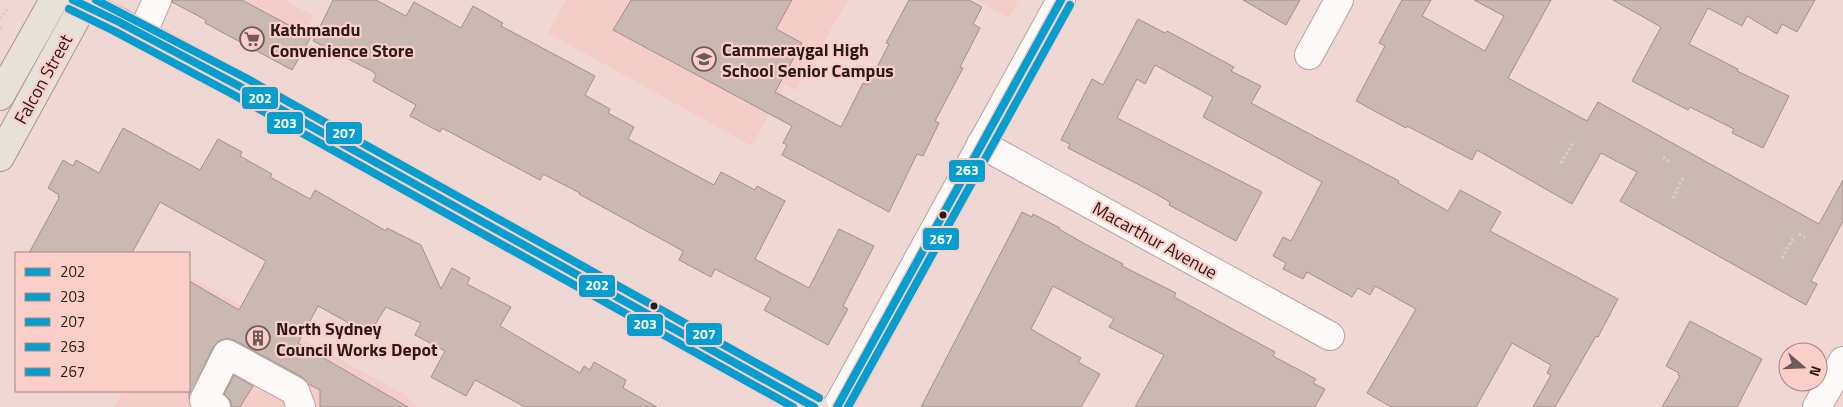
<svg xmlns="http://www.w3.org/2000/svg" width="1843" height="407" font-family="'Titillium Web',sans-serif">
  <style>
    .built { fill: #f5cdc8 }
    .building { fill: #cab8b3; stroke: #a1908b }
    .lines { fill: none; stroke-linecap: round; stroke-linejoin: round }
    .minor-casing { stroke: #b5a3a1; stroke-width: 30 }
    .major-casing { stroke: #a99886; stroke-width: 30 }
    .path { stroke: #d5cecd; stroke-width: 3; stroke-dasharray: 2.5 2.5; stroke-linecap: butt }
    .minor { stroke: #fdf9f9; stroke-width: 28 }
    .major { stroke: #e8e1d7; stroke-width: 28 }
    .bus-1-casing { stroke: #fbcec8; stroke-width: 11 }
    .bus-2-casing { stroke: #fbcec8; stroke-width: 11 }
    .bus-3-casing { stroke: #fbcec8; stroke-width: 11 }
    .bus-4-casing { stroke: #fbcec8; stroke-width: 11 }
    .bus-5-casing { stroke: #fbcec8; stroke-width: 11 }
    .bus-1 { stroke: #069ecf; stroke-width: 8 }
    .bus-2 { stroke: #069ecf; stroke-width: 8 }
    .bus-3 { stroke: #069ecf; stroke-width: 8 }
    .bus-4 { stroke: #069ecf; stroke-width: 8 }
    .bus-5 { stroke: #069ecf; stroke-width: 8 }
    .bus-dot { fill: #2a1a18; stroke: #fbcec8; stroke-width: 2 }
    .labels { text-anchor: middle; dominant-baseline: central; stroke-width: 4.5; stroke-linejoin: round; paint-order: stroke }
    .poi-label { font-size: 18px; font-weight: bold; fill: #2a1a18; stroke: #fbcec8; text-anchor: start }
    .street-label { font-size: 18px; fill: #2a1a18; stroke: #fbcec8 }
    .line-badge { stroke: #fbcec8; stroke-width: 2 }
    .badge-label { font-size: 14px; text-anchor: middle; font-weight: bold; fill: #fff }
  </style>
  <rect width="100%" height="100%" fill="#efd7d4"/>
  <g class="built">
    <polygon points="169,0 284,0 314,16 286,66"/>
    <polygon points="566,0 848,0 796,90 785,85 752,146 548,33"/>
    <polygon points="976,0 1017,0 1018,1 1009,18"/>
    <polygon points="189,277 407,396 416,407 114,407 123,391 189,391"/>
  </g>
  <g class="building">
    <polygon points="172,0 242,0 311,37 292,70 205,23 206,20 172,2"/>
    <polygon points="333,0 376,0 406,16 414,2 461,28 473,6 503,23 501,26 595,76 585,95 610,109 608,113 634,127 628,139 714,185 721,172 755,190 757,186 785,201 755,259 809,288 839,229 874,246 843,306 848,309 828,345 764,310 771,298 715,269 711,277 679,260 683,251 579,194 580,193 543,174 540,180 442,128 440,132 410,116 416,105 373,81 376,75 372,71 313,41"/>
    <polygon points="631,0 792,0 776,29 802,43 775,92 841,127 863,83 868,85 889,44 886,43 909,0 969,0 982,7 973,24 980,28 960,67 963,68 935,121 939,123 923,156 917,154 889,212 782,155 787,145 783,143 792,126 613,30"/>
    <polygon points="1243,0 1300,0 1286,25"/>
    <polygon points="1402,0 1431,0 1422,16 1485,51 1504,16 1474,0 1551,0 1508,78 1587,121 1598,102 1819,224 1843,180 1843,221 1811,281 1817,284 1806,305 1620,201 1637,172 1601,153 1572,204 1477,150 1472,160 1407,126 1406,128 1356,101 1385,46 1379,43"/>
    <polygon points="1613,0 1815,0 1797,32 1782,24 1777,34 1747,16 1742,26 1708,8 1689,44 1738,69 1737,71 1789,96 1763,148 1732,133 1734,129 1690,107 1688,110 1632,81 1661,27"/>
    <polygon points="1138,19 1165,33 1167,31 1234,67 1231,71 1261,86 1251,103 1399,181 1398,183 1448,211 1460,190 1501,212 1490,231 1618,299 1598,337 1596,336 1555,407 1533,407 1551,375 1547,373 1551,365 1512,343 1476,407 1391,407 1367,393 1416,309 1375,286 1370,295 1358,288 1352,297 1307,272 1303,279 1283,269 1286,263 1273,256 1283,237 1291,241 1322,182 1203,117 1213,97 1155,65 1145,84 1137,79 1117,118 1262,192 1236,241 1169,205 1170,202 1149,190 1068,148 1070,144 1061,140 1092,79 1103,85"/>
    <polygon points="123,128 200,170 218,139 242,152 240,156 272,174 270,177 310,199 315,190 386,231 387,228 421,245 441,289 452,268 470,278 467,284 511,307 500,326 580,373 584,366 590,370 594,362 626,380 623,388 657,407 525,407 475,380 466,396 431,377 445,351 415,335 421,323 386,307 369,334 318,306 298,343 408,407 320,407 320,390 308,384 302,377 234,340 227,338 219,341 213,347 189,399 189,281 239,310 266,261 160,202 132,253 29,253 59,198 58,197 59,195 48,188 63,160 73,166 76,160 99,173"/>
    <polygon points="1022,212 1032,217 1033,214 1060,228 1059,229 1085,244 1123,264 1122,266 1176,293 1174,297 1275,352 1273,356 1316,379 1313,383 1325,389 1315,407 1135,407 1164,355 1109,327 1114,319 1053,286 1031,329 1081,358 1078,362 1100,374 1081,407 921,407"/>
    <polygon points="1690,321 1762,359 1737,407 1662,407 1680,376 1678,375 1679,373 1666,366"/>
    <polygon points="234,375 253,386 240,407 232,407 230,400 224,394"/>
  </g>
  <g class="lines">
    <g class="minor-casing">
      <g id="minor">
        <polyline points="142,34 157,0"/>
        <polyline points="1309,55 1339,0"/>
        <polyline points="981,144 1330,336"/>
        <polyline points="216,407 204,400 227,354 295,391 301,407"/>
        <polyline points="837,407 1061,0"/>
        <polyline points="1817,407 1843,361"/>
      </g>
    </g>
    <g class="major-casing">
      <g id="major">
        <polyline points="73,0 119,22 239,86 814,407"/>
        <polyline points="0,96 54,0"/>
        <polyline points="0,157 86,0"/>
      </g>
    </g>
    <g class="path">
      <polyline points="0,19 7,9"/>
      <polyline points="0,27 4,29"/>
      <polyline points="1663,157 1670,162"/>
      <polyline points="1561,163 1574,141"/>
      <polyline points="1673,198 1684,176"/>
      <polyline points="1799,234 1806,238"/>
      <polyline points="1782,258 1794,237"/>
    </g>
    <use href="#minor" class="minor"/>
    <use href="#major" class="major"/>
    <g class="bus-1-casing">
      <polyline id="bus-1" points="73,0 119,22 239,86 814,407"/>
    </g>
    <g class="bus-2-casing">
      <polyline id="bus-2" points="69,9 114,31 234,95 793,407"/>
    </g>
    <g class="bus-3-casing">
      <polyline id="bus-3" points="96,0 244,77 819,398"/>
    </g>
    <g class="bus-4-casing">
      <polyline id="bus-4" points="837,407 1061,0"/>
    </g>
    <g class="bus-5-casing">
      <polyline id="bus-5" points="848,407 1070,5"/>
    </g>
    <use href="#bus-1" class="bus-1"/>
    <use href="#bus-2" class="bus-2"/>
    <use href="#bus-3" class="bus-3"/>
    <use href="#bus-4" class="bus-4"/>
    <use href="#bus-5" class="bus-5"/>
  </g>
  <defs>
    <g id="supermarket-ring" transform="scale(1.25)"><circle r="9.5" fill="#fbcec8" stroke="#6f5c5a" stroke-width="1.5"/><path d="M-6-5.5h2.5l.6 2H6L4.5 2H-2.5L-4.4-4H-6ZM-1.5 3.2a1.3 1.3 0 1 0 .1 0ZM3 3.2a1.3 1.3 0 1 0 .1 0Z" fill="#6f5c5a"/></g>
    <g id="school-ring" transform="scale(1.25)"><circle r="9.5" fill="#fbcec8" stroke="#6f5c5a" stroke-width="1.5"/><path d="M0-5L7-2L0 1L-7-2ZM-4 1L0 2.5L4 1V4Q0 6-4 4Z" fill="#6f5c5a"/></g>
    <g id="building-ring" transform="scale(1.25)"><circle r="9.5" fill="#fbcec8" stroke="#6f5c5a" stroke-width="1.5"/><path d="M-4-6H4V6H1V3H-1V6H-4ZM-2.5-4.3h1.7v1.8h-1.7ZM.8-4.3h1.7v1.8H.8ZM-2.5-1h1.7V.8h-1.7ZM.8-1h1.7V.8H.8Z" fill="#6f5c5a"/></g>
  </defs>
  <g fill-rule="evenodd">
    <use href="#supermarket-ring" x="252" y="39"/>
    <use href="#school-ring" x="704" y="59"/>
    <use href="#building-ring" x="258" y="338"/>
  </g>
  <g class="bus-dot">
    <circle cx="943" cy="215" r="4.5"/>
    <circle cx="654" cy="306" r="4.5"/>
  </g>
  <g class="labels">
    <g class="poi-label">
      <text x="270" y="29">Kathmandu<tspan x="270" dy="21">Convenience Store</tspan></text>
      <text x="722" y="49">Cammeraygal High<tspan x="722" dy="21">School Senior Campus</tspan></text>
      <text x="276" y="328">North Sydney<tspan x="276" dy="21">Council Works Depot</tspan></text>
    </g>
    <g class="street-label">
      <text transform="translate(43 79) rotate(-61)">Falcon Street</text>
      <text transform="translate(1155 240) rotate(29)">Macarthur Avenue</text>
    </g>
  </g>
  <g class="line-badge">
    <rect x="241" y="86" width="38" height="24" rx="5" fill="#069ecf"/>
    <rect x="266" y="111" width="38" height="24" rx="5" fill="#069ecf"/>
    <rect x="325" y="121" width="38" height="24" rx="5" fill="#069ecf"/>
    <rect x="948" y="159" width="38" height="24" rx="5" fill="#069ecf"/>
    <rect x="922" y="227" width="38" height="24" rx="5" fill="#069ecf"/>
    <rect x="578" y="274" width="38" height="24" rx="5" fill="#069ecf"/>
    <rect x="626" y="313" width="38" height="24" rx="5" fill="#069ecf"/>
    <rect x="685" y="322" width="38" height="24" rx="5" fill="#069ecf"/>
  </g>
  <g class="badge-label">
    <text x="260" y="103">202</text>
    <text x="285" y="128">203</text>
    <text x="344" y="138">207</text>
    <text x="967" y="175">263</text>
    <text x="941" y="244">267</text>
    <text x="597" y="290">202</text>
    <text x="645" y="329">203</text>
    <text x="704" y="339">207</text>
  </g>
  <rect x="15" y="252" width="175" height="140" fill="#fbcec8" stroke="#a78682"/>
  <rect x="25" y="268" width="25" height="8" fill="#069ecf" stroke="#a78682"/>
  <text x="60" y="277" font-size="15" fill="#2a1a18">202</text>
  <rect x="25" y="293" width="25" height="8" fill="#069ecf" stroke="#a78682"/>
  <text x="60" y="302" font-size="15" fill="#2a1a18">203</text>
  <rect x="25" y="318" width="25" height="8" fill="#069ecf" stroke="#a78682"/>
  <text x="60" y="327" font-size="15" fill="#2a1a18">207</text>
  <rect x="25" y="343" width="25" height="8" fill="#069ecf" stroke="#a78682"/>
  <text x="60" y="352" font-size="15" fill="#2a1a18">263</text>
  <rect x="25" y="368" width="25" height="8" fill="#069ecf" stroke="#a78682"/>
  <text x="60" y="377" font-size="15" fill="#2a1a18">267</text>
  <g transform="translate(1803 367) rotate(109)"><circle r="24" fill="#fbcec8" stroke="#a78682"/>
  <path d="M0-4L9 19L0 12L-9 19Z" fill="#6f5c5a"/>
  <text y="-8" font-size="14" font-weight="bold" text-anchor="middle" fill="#2a1a18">N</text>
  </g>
</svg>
